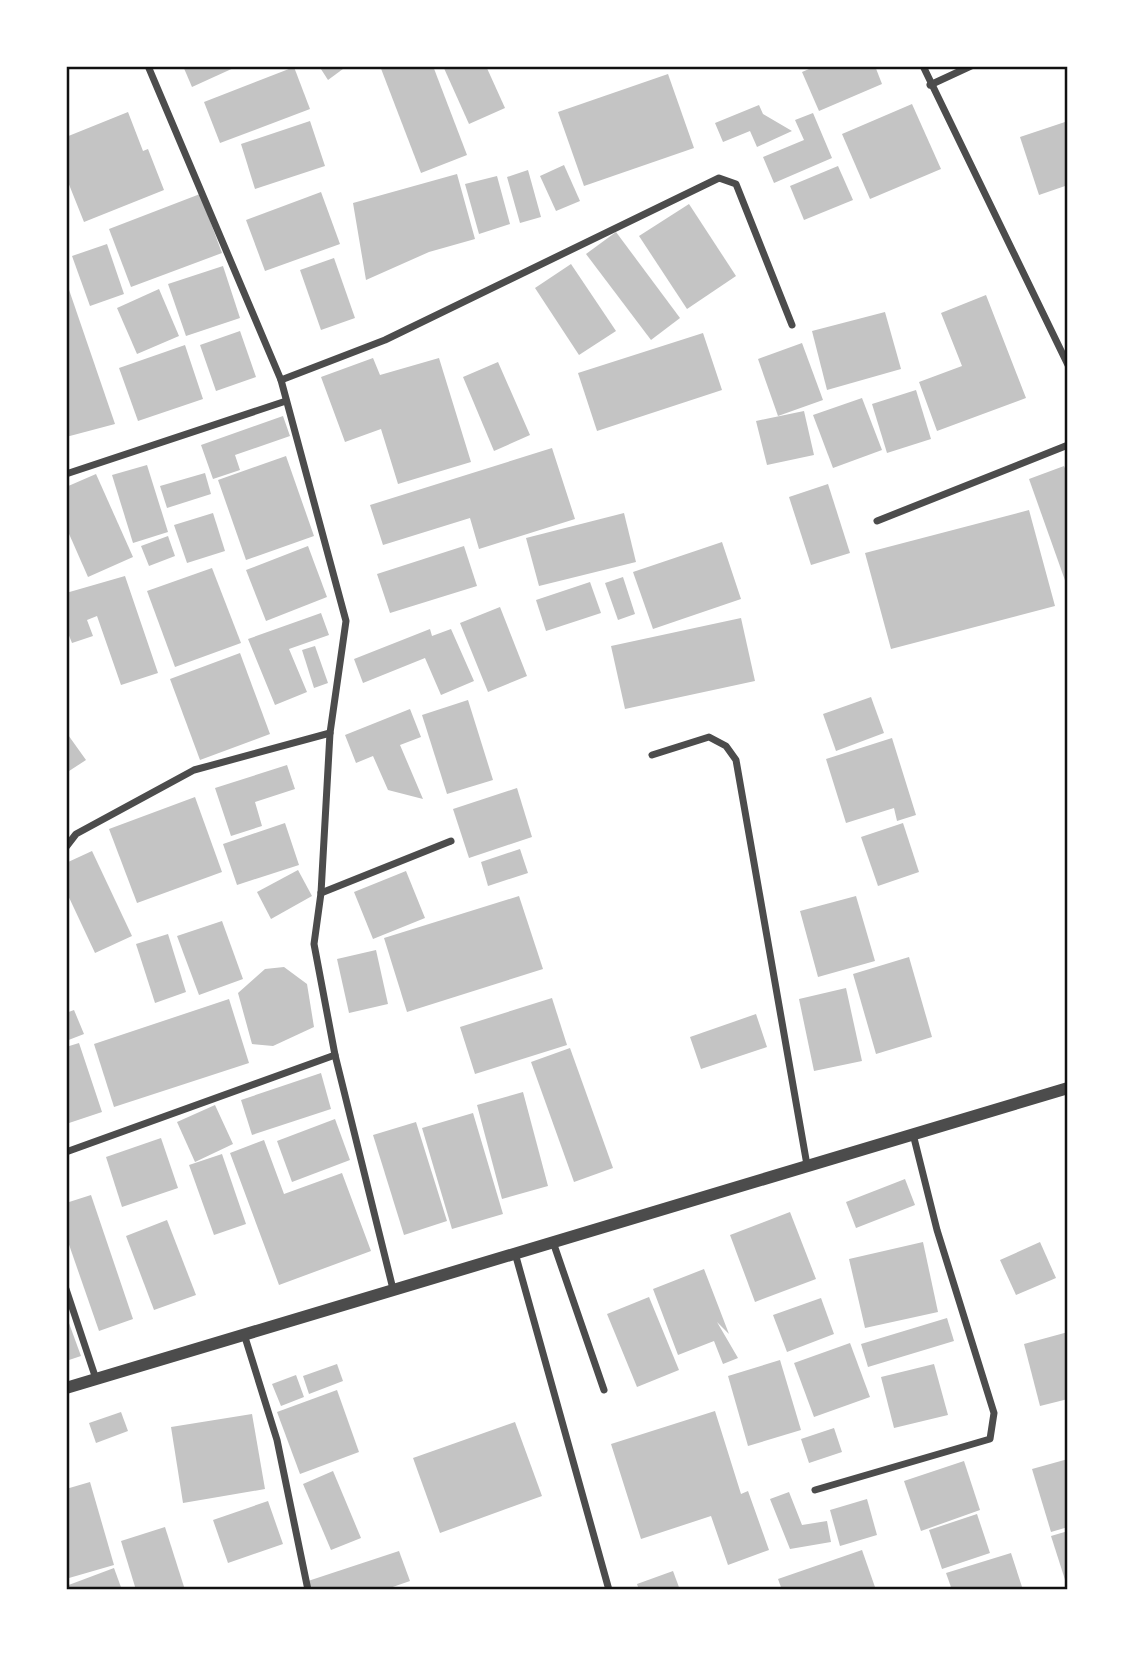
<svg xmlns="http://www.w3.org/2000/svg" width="1134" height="1656" font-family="'Source Sans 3',sans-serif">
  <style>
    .building { fill: #c4c4c4 }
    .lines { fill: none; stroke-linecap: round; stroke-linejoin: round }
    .minor { stroke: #4c4c4c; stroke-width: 7 }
    .tertiary { stroke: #4c4c4c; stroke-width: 12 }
    .neatline { fill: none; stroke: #111; stroke-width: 2.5 }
  </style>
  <rect width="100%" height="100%" fill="#fff"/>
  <g class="building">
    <polygon points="183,66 238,66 192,87"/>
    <polygon points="319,66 347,66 328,80"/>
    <polygon points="380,66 433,66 467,155 421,173"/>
    <polygon points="443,66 486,66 505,108 469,124"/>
    <polygon points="816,66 875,66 882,84 819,111 802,72"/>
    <polygon points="294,67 310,109 220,143 204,102"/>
    <polygon points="668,74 694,148 584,186 558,112"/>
    <polygon points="912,104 941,169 870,199 842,134"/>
    <polygon points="759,105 763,114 792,131 757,147 750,131 723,142 715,123"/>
    <polygon points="128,112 143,151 148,149 164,190 84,222 66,177 66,137"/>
    <polygon points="813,113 832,158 774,183 763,157 804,140 795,120"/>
    <polygon points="310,121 325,166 255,189 241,144"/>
    <polygon points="1068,121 1068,185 1039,195 1020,137"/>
    <polygon points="564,165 580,201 556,211 540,176"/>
    <polygon points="838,166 853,200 804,220 790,186"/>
    <polygon points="528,170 541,217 520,223 507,177"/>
    <polygon points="457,174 475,239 429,252 366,280 353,203"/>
    <polygon points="497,176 510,224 479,234 465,184"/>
    <polygon points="321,192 340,244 265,271 246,220"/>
    <polygon points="200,194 222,253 131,287 109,229"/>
    <polygon points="689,204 736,276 687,309 639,236"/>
    <polygon points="616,232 680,318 651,340 586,254"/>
    <polygon points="107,244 124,294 90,306 72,256"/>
    <polygon points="334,258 355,318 321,330 300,270"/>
    <polygon points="571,264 616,331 579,355 535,288"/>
    <polygon points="223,266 240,318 186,336 168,284"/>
    <polygon points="66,281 115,424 66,437"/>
    <polygon points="159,289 179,336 137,354 117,308"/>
    <polygon points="986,295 1026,398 937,431 919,382 962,366 941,313"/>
    <polygon points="885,312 901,369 827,390 812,331"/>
    <polygon points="240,331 256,377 216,391 200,345"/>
    <polygon points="703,333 722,390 597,431 578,373"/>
    <polygon points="802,343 823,400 778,416 758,359"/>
    <polygon points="185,345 203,399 138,421 119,368"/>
    <polygon points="373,358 380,375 439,358 471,462 398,484 381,429 345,442 321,377"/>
    <polygon points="498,362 530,435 494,451 463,377"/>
    <polygon points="916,390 931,439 887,453 872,404"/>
    <polygon points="862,398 882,450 833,468 813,415"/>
    <polygon points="804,411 814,455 767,465 756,421"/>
    <polygon points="283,416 290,436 235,455 240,470 213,479 201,445"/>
    <polygon points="552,448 575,519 479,549 470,518 383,545 370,505"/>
    <polygon points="286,456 314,536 246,560 218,480"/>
    <polygon points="147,465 168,532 133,543 112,475"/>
    <polygon points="1064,466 1068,475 1067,586 1029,479"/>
    <polygon points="205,473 211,494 167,508 160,486"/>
    <polygon points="96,474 133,557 88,577 66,527 66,487"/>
    <polygon points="828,484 850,553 811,565 789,497"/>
    <polygon points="1029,510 1055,606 891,649 865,553"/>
    <polygon points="213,513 225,551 187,563 174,525"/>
    <polygon points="624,513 636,562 539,586 526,538"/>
    <polygon points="168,536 175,556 149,566 141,546"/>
    <polygon points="722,542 741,599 653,629 633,572"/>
    <polygon points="308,546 327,597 266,621 246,570"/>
    <polygon points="464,546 477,586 390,613 377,574"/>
    <polygon points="212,568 241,643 175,667 147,591"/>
    <polygon points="125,576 158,673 121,685 97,616 87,620 93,636 72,643 66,628 66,593"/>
    <polygon points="623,577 635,614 618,620 605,583"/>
    <polygon points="590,582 601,613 546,631 536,600"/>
    <polygon points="500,607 527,676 488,692 460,623"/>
    <polygon points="321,613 329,635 289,649 307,692 275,705 248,639"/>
    <polygon points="741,618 755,681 625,709 611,646"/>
    <polygon points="430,629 432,636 451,629 474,681 441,695 425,658 363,683 354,659"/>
    <polygon points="315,646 328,683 314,688 302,650"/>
    <polygon points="240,653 270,734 200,760 170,679"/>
    <polygon points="871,697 884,733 836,751 823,714"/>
    <polygon points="468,700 493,780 447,794 422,715"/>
    <polygon points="410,709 421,737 400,745 423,799 388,790 373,756 356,763 345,735"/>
    <polygon points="66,732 86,760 66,773"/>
    <polygon points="892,738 916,815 897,821 894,808 846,823 826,759"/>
    <polygon points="287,765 295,789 255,802 262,826 231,836 215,788"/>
    <polygon points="517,788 532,837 469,858 453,809"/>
    <polygon points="195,797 222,872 137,903 109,829"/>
    <polygon points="285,823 299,865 237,885 223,844"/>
    <polygon points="903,823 919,872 878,886 861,837"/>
    <polygon points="520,849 528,873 488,886 481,862"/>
    <polygon points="92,851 132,936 95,953 66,891 66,863"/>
    <polygon points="298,870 312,896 271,919 257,892"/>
    <polygon points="406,871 425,918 373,939 354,892"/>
    <polygon points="519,896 543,969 407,1012 384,938"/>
    <polygon points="856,896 875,961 818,977 800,911"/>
    <polygon points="222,921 243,979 199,995 177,936"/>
    <polygon points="168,934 186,992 155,1003 136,944"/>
    <polygon points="376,950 388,1004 349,1013 337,959"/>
    <polygon points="909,957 932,1037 876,1054 853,974"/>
    <polygon points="284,967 307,984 314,1027 273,1046 252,1044 238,993 265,969"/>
    <polygon points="846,988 862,1061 814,1071 799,999"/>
    <polygon points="552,998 567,1045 475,1074 460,1027"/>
    <polygon points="229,999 249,1063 114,1107 94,1044"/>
    <polygon points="74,1010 84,1034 66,1041 66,1013"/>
    <polygon points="756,1014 767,1047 701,1069 690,1037"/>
    <polygon points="79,1043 102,1112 66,1124 66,1047"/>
    <polygon points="570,1048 613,1168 574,1182 531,1062"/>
    <polygon points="321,1073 331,1109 252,1135 241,1100"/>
    <polygon points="523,1092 548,1186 502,1199 477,1105"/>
    <polygon points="215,1105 233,1144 195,1162 177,1122"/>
    <polygon points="473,1113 503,1214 452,1229 422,1128"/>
    <polygon points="335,1119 350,1160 292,1182 277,1141"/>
    <polygon points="416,1122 447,1221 404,1235 373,1135"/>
    <polygon points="161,1138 178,1188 122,1207 106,1157"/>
    <polygon points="264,1140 284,1194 342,1173 371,1251 279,1285 230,1153"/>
    <polygon points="222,1154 246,1224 214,1235 189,1165"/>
    <polygon points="905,1179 915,1205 856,1228 846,1202"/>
    <polygon points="91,1195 133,1319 99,1331 66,1236 66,1203"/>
    <polygon points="790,1212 816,1279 755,1302 730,1235"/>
    <polygon points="167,1220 196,1295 154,1310 126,1236"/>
    <polygon points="923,1242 938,1312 865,1328 849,1259"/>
    <polygon points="1040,1242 1056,1278 1016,1295 1000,1260"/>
    <polygon points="704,1269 729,1334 717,1322 738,1358 723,1364 714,1341 678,1355 653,1289"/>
    <polygon points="649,1297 679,1370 637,1387 607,1314"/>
    <polygon points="821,1298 834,1334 787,1352 773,1315"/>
    <polygon points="66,1315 81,1356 66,1361"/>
    <polygon points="947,1318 954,1341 868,1367 861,1344"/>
    <polygon points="1068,1332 1068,1399 1040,1406 1024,1344"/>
    <polygon points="850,1343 870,1397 814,1417 794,1363"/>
    <polygon points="780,1360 801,1430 748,1446 728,1376"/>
    <polygon points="337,1364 343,1381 309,1394 303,1376"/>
    <polygon points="934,1364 948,1415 894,1428 881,1377"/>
    <polygon points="296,1375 304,1397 281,1406 272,1384"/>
    <polygon points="337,1390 359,1452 300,1474 277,1412"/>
    <polygon points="715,1411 741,1494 748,1491 769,1550 728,1565 711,1516 641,1539 611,1444"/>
    <polygon points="121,1412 128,1431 96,1443 89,1423"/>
    <polygon points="252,1414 265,1489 183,1503 171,1427"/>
    <polygon points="515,1422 542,1496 440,1533 413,1458"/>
    <polygon points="834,1428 842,1452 809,1463 801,1439"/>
    <polygon points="1068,1459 1068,1527 1051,1532 1032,1469"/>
    <polygon points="964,1461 980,1510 921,1531 904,1481"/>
    <polygon points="333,1471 361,1538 331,1550 303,1484"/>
    <polygon points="90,1482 114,1565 69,1578 66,1489"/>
    <polygon points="789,1492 802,1525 827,1521 831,1542 790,1549 770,1499"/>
    <polygon points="867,1499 877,1535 840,1546 830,1510"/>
    <polygon points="268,1501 283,1544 228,1563 213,1520"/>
    <polygon points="977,1514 990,1553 942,1569 929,1530"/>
    <polygon points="165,1527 185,1590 136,1590 121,1541"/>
    <polygon points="1068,1531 1068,1586 1067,1586 1051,1536"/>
    <polygon points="862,1550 876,1590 782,1590 778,1579"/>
    <polygon points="399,1551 410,1581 384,1590 311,1590 308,1581"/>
    <polygon points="1011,1553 1023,1590 952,1590 946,1573"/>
    <polygon points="114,1568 122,1590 66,1590 66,1586"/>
    <polygon points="673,1571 680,1590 639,1590 637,1584"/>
  </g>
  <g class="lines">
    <g class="minor">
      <polyline points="148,66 281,380 346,621 330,733 321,893 314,944 335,1055 393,1289"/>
      <polyline points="923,66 1068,365"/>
      <polyline points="930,85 971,66"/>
      <polyline points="281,380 385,340 719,178 736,184 792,325"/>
      <polyline points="66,474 286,401"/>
      <polyline points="877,521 1068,445"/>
      <polyline points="652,755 709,737 726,746 736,760 807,1165"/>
      <polyline points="66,847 76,834 194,770 330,733"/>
      <polyline points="321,893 451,841"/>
      <polyline points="66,1152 335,1055"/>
      <polyline points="553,1242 604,1390"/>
      <polyline points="515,1253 609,1590"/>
      <polyline points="66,1289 96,1379"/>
      <polyline points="244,1334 277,1440 308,1590"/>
      <polyline points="815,1490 990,1439 994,1413 937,1230 913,1134"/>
    </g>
    <polyline class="tertiary" points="66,1388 1068,1088"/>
  </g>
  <rect width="1134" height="1656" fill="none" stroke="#ffffff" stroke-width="136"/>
  <rect x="68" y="68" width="998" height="1520" class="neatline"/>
</svg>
